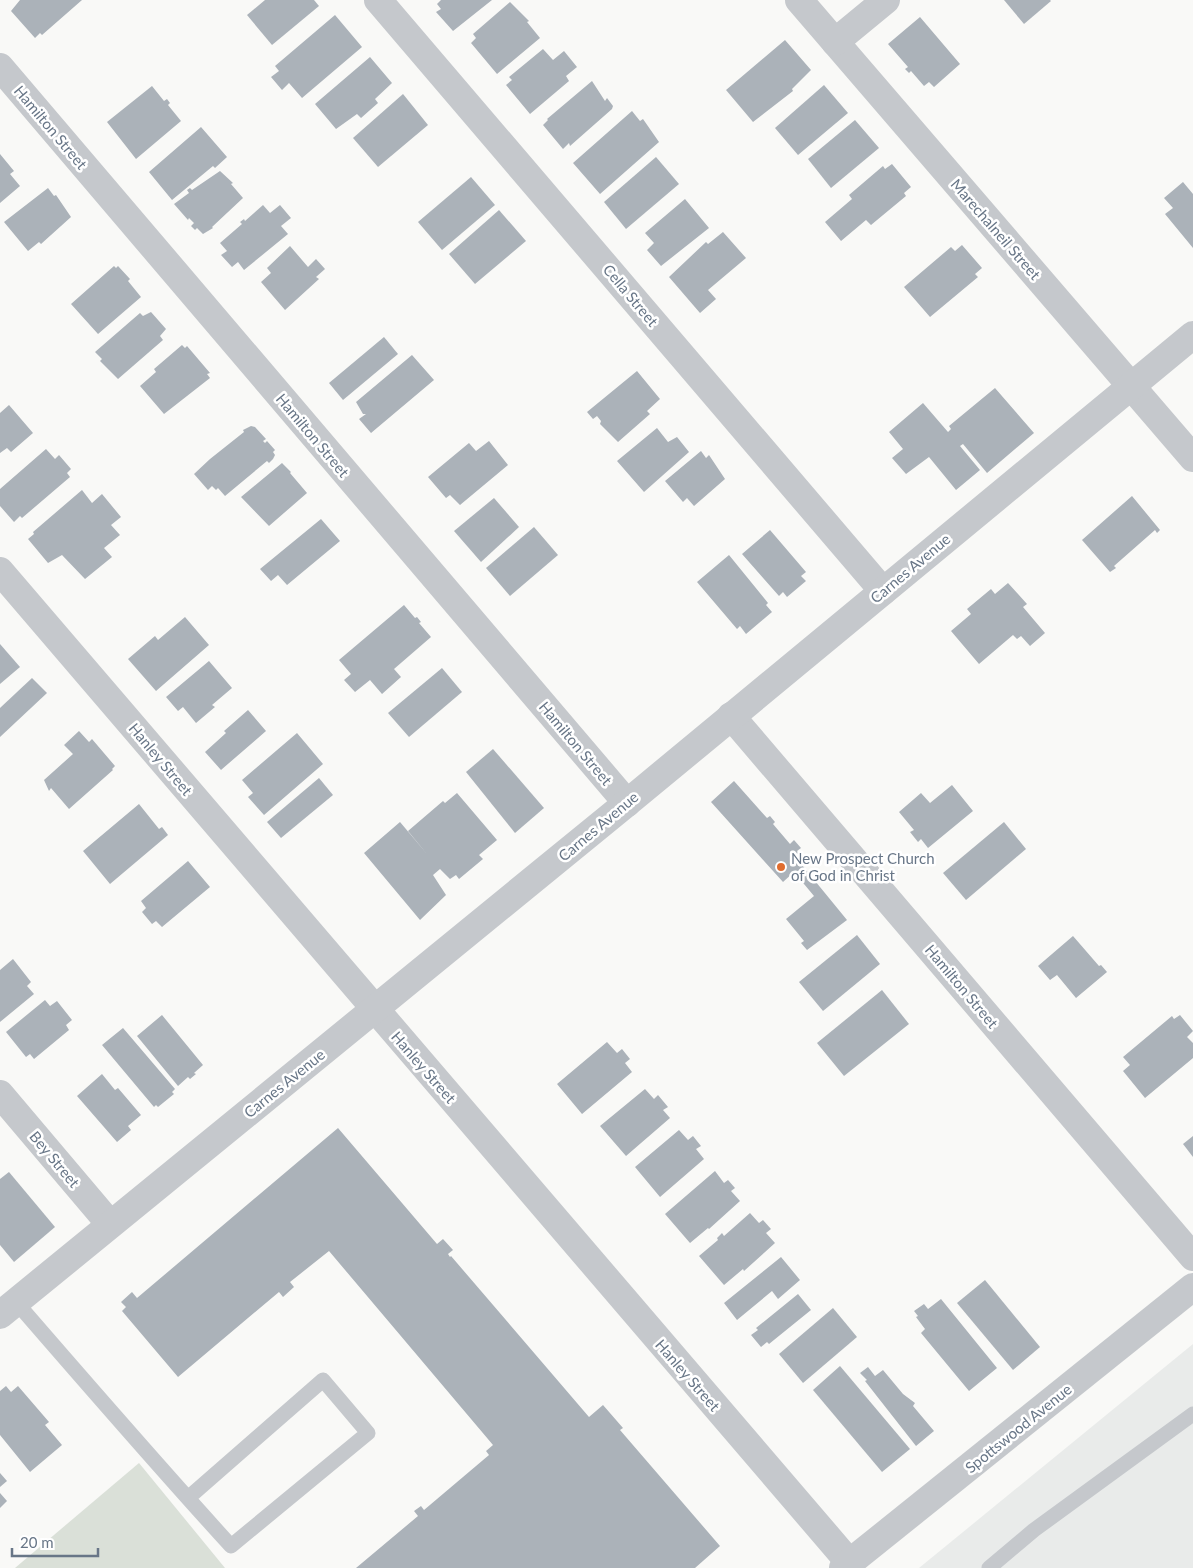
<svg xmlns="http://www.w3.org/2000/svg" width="1193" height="1568" font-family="Lato,sans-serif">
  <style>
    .built { fill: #e9ebea }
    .green { fill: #dae0d8 }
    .building { fill: #abb2b9 }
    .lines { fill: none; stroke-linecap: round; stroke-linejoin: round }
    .service { stroke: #c5c8cc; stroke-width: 15 }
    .minor { stroke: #c5c8cc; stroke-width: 28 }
    .tertiary { stroke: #c5c8cc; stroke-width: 28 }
    .poi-dot { fill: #e06d2f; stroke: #fff; stroke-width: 2 }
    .labels { text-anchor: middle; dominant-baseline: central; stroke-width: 5; stroke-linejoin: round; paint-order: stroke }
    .street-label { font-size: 15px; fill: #687687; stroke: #fff }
    .poi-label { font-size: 15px; fill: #687687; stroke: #fff; text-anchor: start }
  </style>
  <rect width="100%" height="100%" fill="#f9f9f7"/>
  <polygon class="built" points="1193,1344 1193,1568 919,1568"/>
  <polygon class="green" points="139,1463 225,1568 15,1568"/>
  <g class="building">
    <polygon points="20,0 82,0 42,35 40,33 35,38 11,11"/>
    <polygon points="265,0 314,0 319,6 272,45 247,15"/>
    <polygon points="441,0 492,0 453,31 436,12 441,9 437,4"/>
    <polygon points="1004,0 1050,0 1051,1 1024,24"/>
    <polygon points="510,2 529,21 527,22 540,38 497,74 471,43 476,38 473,34"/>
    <polygon points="335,15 362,47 302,98 289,83 282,90 271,77 279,71 275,66"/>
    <polygon points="920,17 960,64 934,87 929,82 924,86 911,71 909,73 905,69 908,67 888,44"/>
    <polygon points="785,40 811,70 792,89 793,91 753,122 726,90"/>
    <polygon points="543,49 553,60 564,51 577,67 566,76 569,81 530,114 506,85 512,80 509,77"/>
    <polygon points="370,57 392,83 375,99 378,103 361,118 357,114 336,129 315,104"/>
    <polygon points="592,81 605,101 607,98 613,106 612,109 570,146 569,143 563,149 543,125 548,120 547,119"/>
    <polygon points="824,85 848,113 798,155 775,128"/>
    <polygon points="152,86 164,101 167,99 170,103 168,105 181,121 136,159 107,122"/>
    <polygon points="403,94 428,125 378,167 353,138"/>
    <polygon points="632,111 640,121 643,119 659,142 600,194 573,163"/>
    <polygon points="855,120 879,148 831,188 808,159"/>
    <polygon points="201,127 227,157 215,168 213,166 172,200 149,172"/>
    <polygon points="0,154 14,171 10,174 20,186 0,203"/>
    <polygon points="656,157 679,184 626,229 604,202"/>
    <polygon points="892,164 911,187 904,193 906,196 871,225 866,220 841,241 825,222 852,199 849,195 883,166 885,169"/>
    <polygon points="220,171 233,183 231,184 243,198 212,227 213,228 203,234 197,228 195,230 191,226 194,223 189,218 188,220 174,204 189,193 187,190 190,188 192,190"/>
    <polygon points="471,177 495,205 442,250 418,222"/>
    <polygon points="1183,182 1193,194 1193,248 1165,214 1173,208 1164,198"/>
    <polygon points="48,188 54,196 56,195 71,217 41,244 39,242 28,251 4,222"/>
    <polygon points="685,199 709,228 661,266 647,250 654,243 645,233"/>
    <polygon points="263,205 270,213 280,205 291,218 281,226 288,234 244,270 238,262 232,267 221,255 227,251 220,243 242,224 240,222 244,219 245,221"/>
    <polygon points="499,210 526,241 475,284 449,254"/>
    <polygon points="723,232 746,258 708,290 716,299 700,313 669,277 706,242 708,244"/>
    <polygon points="962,245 982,268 975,274 978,277 930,317 904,287 951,247 955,251"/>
    <polygon points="290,246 308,267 316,259 325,269 316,277 319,279 285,310 261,282 271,273 267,268"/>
    <polygon points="114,266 116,268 118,266 130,279 128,281 141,297 98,334 71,304"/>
    <polygon points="151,312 166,329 160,336 163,340 118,379 100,361 102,359 95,352 140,313 143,316"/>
    <polygon points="384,337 398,354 343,400 329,383"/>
    <polygon points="182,345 185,348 187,346 210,373 207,374 210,378 164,414 140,386 156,372 154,369"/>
    <polygon points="412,355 434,380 371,433 359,419 366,414 363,414 356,402"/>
    <polygon points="637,371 660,399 647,411 650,414 618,442 600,424 601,421 597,416 593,419 587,412"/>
    <polygon points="995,388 1034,433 987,473 963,444 960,446 980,470 956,490 929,457 906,474 892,458 903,449 889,432 923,403 948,432 951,429 949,426"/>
    <polygon points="9,405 33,433 11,452 7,448 0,453 0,413"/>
    <polygon points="251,426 255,427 266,439 263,441 265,443 267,441 275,450 273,452 275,455 273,459 269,463 267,461 225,496 218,488 216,490 212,486 208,490 194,474 210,459 244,432 243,430"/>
    <polygon points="657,428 668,442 677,437 689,452 644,492 617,461"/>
    <polygon points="489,441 508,465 460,505 450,495 446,498 428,477 469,443 476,451"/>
    <polygon points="46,449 55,459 59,455 71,469 67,473 70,477 22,518 20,516 14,522 0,506 0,489"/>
    <polygon points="701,451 706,458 709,455 725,479 694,506 687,498 683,502 665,481"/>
    <polygon points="282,463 291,472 290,473 307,493 269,526 241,497"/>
    <polygon points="82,490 92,503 102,494 121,517 111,525 120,535 104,548 112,557 85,579 62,555 48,563 28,539 34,534 33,532"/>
    <polygon points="1132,496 1160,530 1157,533 1155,530 1114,566 1116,568 1110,572 1082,540"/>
    <polygon points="494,498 519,527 481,562 454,531"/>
    <polygon points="321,519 340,541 287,585 278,575 271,581 260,569"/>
    <polygon points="534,527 558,555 510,596 486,568"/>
    <polygon points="770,530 806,572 801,576 806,581 787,597 783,592 779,596 742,554"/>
    <polygon points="729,555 768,603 766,605 772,612 746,634 740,626 737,629 697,582"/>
    <polygon points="1008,583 1027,604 1023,607 1045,633 1030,646 1021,636 1017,639 1013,635 979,664 951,631 971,614 967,609 991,589 995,594"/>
    <polygon points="404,605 415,618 417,617 421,622 419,623 431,637 394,669 401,677 382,694 370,680 355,692 344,680 351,674 339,660"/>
    <polygon points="185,617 209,645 156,691 128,659 155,636 158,640"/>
    <polygon points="0,644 20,667 0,684"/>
    <polygon points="209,661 232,688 212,705 215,707 196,723 183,707 178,711 166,697"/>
    <polygon points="442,668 462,692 409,737 388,713"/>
    <polygon points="32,678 47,693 0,737 0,708"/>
    <polygon points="248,710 266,731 221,770 205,752 226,733 224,731"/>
    <polygon points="79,731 89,742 92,739 115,766 112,769 113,770 69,809 51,788 49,791 44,780 73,754 64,745"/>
    <polygon points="297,733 323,764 264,815 248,797 253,793 242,780"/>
    <polygon points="493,749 544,808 515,833 466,772"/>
    <polygon points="319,778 333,795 281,838 267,822"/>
    <polygon points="734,781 767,818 770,816 775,822 773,824 790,844 794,840 801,848 797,851 806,862 802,865 847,920 807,950 801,943 804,941 786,919 814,896 794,872 783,882 711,802"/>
    <polygon points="952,785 973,811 928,848 921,839 918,842 910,832 914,830 899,812 921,793 930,803"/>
    <polygon points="457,793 497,840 479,855 483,859 459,879 456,875 450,879 440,869 433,875 446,895 420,920 364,853 400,822 427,854 408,831 443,801 445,803"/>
    <polygon points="139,804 159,829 162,827 168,835 110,884 83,851"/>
    <polygon points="1004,822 1026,849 966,900 943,873"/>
    <polygon points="188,861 210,887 162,927 156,921 152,924 142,912 146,908 141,901"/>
    <polygon points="857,935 880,964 823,1011 799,982"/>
    <polygon points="1073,936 1099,966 1101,965 1107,972 1076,998 1057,975 1050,980 1038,966"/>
    <polygon points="13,959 31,982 27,986 34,994 0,1022 0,970"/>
    <polygon points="882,990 909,1024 844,1076 817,1043"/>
    <polygon points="45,1000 50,1006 57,1001 72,1020 66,1025 69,1030 34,1059 30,1054 26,1057 6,1032"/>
    <polygon points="162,1015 203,1065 194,1073 196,1074 190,1079 188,1077 178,1086 137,1036"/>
    <polygon points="1180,1015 1193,1031 1187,1037 1193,1043 1193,1058 1145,1098 1123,1071 1130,1065 1123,1057 1172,1016 1174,1019"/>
    <polygon points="123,1028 175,1089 172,1092 174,1094 158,1107 156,1105 154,1107 102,1045"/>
    <polygon points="607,1042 617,1053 622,1049 630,1059 625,1063 632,1072 582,1114 557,1084"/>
    <polygon points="102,1074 115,1090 118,1088 141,1115 128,1126 131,1130 117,1142 77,1096"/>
    <polygon points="645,1089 654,1099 658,1095 668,1107 663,1110 670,1118 626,1156 600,1126"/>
    <polygon points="338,1128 437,1244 443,1239 453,1250 448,1254 450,1257 451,1256 589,1417 603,1405 623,1428 620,1430 720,1546 695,1568 356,1568 418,1516 414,1511 421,1506 424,1510 489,1455 486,1451 493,1445 329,1251 290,1282 294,1287 283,1297 279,1292 178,1377 122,1311 126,1307 121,1302 132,1292 137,1298"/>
    <polygon points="679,1130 688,1140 693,1136 701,1146 696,1149 704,1159 660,1197 635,1167"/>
    <polygon points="1193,1136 1193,1157 1183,1144"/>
    <polygon points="715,1171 724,1183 728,1180 735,1188 731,1191 740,1201 709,1229 708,1228 690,1243 665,1214"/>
    <polygon points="9,1172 55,1227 14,1262 0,1245 0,1179"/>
    <polygon points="750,1213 759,1223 763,1220 771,1229 766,1233 775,1243 744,1271 743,1269 724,1285 699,1256 718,1240 717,1238 722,1233 724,1236"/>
    <polygon points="781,1257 800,1280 778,1299 772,1291 737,1320 724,1303"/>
    <polygon points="985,1280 1040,1347 1013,1370 957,1303"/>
    <polygon points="798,1294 811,1310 769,1344 767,1342 761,1347 751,1335 758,1330 756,1328"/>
    <polygon points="941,1299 997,1368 969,1391 921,1333 925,1329 916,1317 918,1316 914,1311 924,1304 928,1309"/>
    <polygon points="833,1308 857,1337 803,1383 779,1354"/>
    <polygon points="840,1366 910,1449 882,1472 813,1390"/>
    <polygon points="868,1367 875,1376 883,1370 903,1394 915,1403 913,1406 934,1431 916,1446 865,1381 867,1380 860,1373"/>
    <polygon points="6,1386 11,1392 18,1386 49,1422 45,1425 62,1445 30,1472 0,1435 0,1391"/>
    <polygon points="0,1473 7,1481 0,1487"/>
    <polygon points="0,1493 7,1501 0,1508"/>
  </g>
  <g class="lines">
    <g class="service">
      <path d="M16,1302C87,1384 158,1466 231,1546L368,1433L323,1380L188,1498"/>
      <polyline points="989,1568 1034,1530 1193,1414"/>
    </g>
    <g class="minor">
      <polyline points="378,0 883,591"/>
      <polyline points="799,0 1193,458"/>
      <polyline points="835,42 886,0"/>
      <polyline points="0,67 627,803"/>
      <polyline points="0,571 849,1562"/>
      <polyline points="731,716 1193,1257"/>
      <polyline points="0,1094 110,1224"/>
      <polyline points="0,1315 627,803 1193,335"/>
    </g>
    <polyline class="tertiary" points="843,1568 1193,1287"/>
  </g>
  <circle class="poi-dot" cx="781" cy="867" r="5"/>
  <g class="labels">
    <g class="street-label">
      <text transform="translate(51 127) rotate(50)">Hamilton Street</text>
      <text transform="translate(996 229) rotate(49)">Marechalneil Street</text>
      <text transform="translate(631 295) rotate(50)">Cella Street</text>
      <text transform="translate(313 435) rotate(50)">Hamilton Street</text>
      <text transform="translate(910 568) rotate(-40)">Carnes Avenue</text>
      <text transform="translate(576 743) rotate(50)">Hamilton Street</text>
      <text transform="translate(161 759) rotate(50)">Hanley Street</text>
      <text transform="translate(598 826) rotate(-40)">Carnes Avenue</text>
      <text transform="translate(962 986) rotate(50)">Hamilton Street</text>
      <text transform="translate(424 1067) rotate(49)">Hanley Street</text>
      <text transform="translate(284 1083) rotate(-39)">Carnes Avenue</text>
      <text transform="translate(55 1159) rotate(50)">Bey Street</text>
      <text transform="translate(688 1375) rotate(49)">Hanley Street</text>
      <text transform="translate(1018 1428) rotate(-39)">Spottswood Avenue</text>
    </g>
    <g class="poi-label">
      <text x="791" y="858">New Prospect Church<tspan x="791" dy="17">of God in Christ</tspan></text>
    </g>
  </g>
  <path d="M12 1548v8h86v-8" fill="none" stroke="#687687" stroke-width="2.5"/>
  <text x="20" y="1548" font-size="15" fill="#687687" stroke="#ffffff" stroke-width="4" paint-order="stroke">20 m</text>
</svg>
